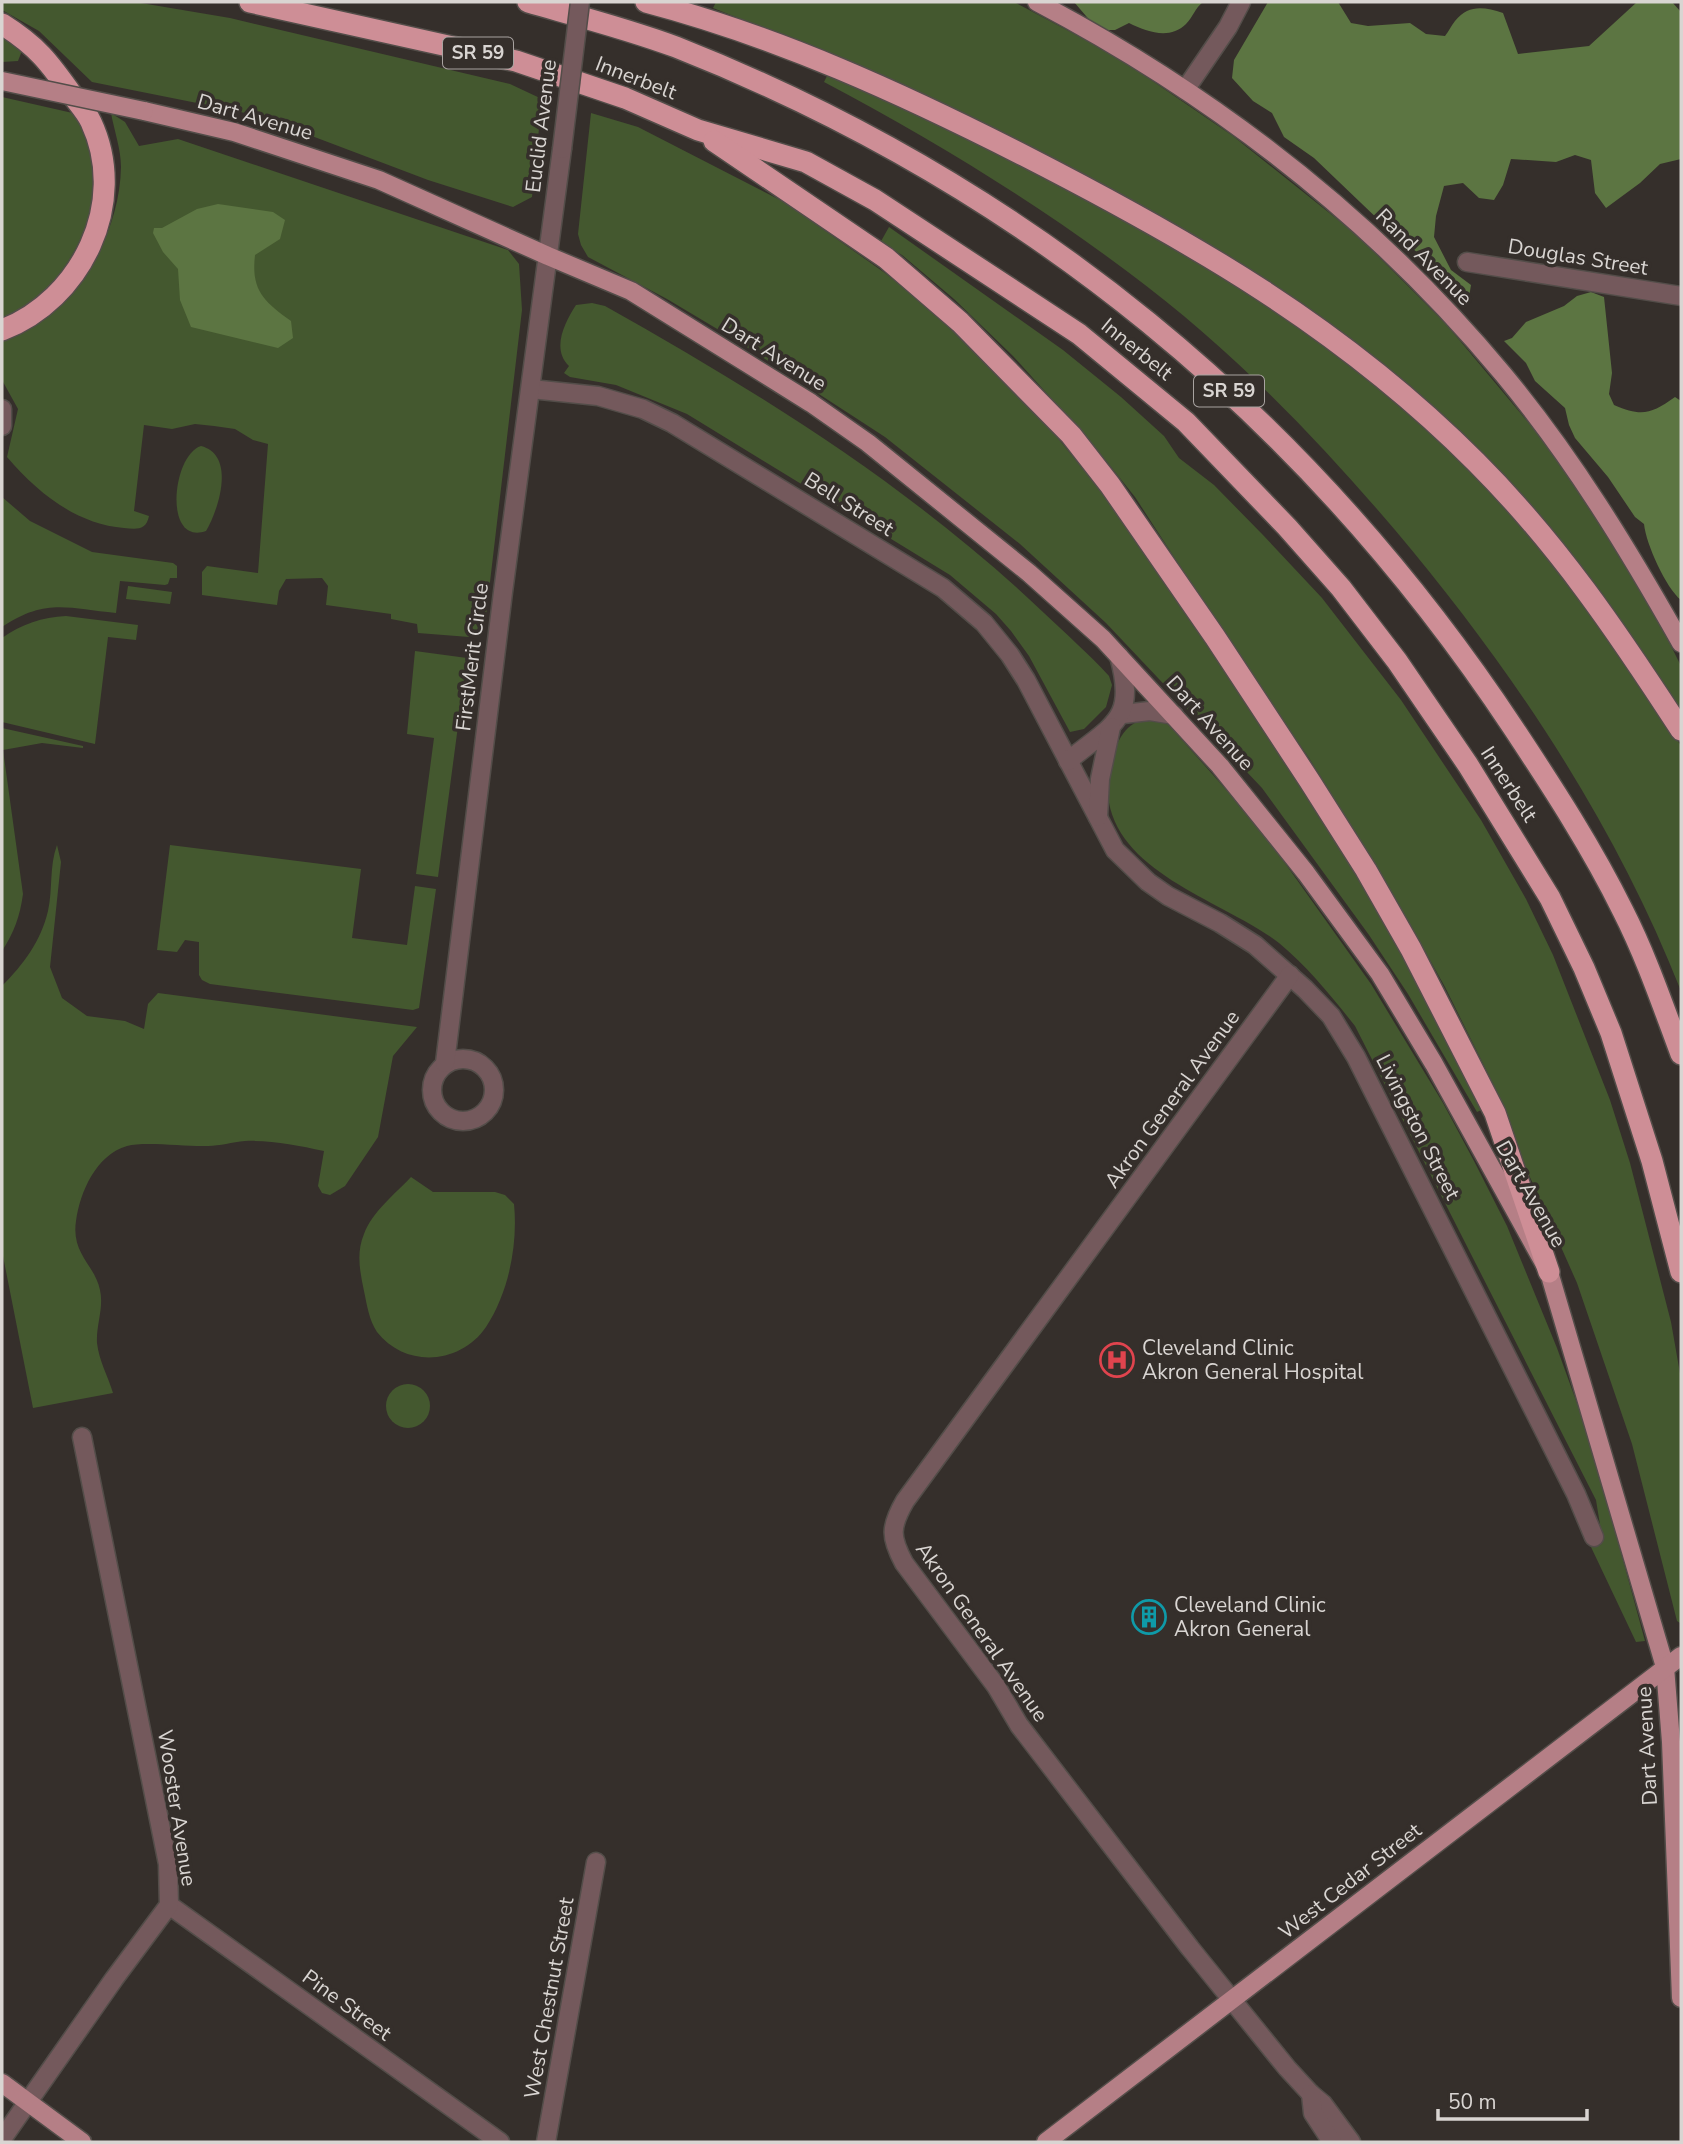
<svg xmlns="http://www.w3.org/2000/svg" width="1683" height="2144" font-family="'Nunito Sans',sans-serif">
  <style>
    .green { fill: #44582f }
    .forest { fill: #5c7542 }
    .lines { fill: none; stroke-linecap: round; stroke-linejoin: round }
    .minor-casing { stroke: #534d49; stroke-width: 21 }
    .major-casing { stroke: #534d49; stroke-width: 21 }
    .highway-casing { stroke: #534d49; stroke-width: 24 }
    .minor { stroke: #74595c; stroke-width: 18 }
    .major { stroke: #b57f86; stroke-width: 18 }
    .highway { stroke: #ce8e96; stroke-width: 21 }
    .minor-bridge-casing { stroke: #534d49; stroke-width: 21; stroke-linecap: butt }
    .major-bridge-casing { stroke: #534d49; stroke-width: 21; stroke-linecap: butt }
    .minor-bridge { stroke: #74595c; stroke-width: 18 }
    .major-bridge { stroke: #b57f86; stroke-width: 18 }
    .labels { text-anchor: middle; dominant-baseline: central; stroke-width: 7; stroke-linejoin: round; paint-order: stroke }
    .shield { fill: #352f2b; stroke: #a8a3a0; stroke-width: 2 }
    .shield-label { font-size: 19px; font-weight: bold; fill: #d9d5d2 }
    .street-label { font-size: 21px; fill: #d9d5d2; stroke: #352f2b }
    .poi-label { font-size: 21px; fill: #d9d5d2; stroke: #352f2b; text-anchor: start }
  </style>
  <rect width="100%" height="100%" fill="#352f2b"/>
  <g class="green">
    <polygon points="2,2 135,2 230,18 510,84 542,99 532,197 513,207 428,180 267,119 237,111 92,82 39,31 2,10"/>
    <polygon points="716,2 1014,2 1116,56 1233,136 1357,235 1446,324 1533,428 1563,467 1615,548 1662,628 1681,666 1681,712 1588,579 1351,345 859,66 713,8"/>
    <polygon points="2,34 23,48 18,61 2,62"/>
    <path d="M828,74L928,116L1139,225L1300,323L1454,449L1525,525L1634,670L1681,746V991C1614,821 1512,669 1395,530C1315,436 1228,346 1128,272C1032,200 930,138 824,82Z"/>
    <path d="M2,97L77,114C110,173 94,230 55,280C49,288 43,300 35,306C27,314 12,318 2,324Z"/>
    <path d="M111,113L125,122L139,146L178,139L508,250L519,264L522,310L484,633L469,637L418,633L417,624L391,619V614L326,605L328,586L322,578L286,579L279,591L277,605L202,595V572L207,566L258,573L268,444L253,440L235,429L214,426L195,424L172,429L144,425L134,511L149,516C146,531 136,529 124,528C76,524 38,493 7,457L18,409L2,380V340C16,333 32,326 45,317C91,284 120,222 121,167C121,149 114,130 111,113Z"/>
    <polygon points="591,113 638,127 786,203 885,273 957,329 1026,399 1109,501 1284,759 1367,891 1486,1108 1477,1112 1408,994 1369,935 1262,788 1106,623 1020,544 885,437 739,342 667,299 588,257 581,245 578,234"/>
    <polygon points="889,227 1063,350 1121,397 1164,436 1179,458 1214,485 1263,535 1322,598 1401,700 1481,820 1526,899 1553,955 1610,1100 1630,1163 1671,1322 1681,1379 1680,1623 1677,1621 1632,1444 1577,1283 1521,1157 1505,1108 1445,987 1393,894 1309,758 1252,677 1135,497 1095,447 1013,356 954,299 902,255 880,243"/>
    <path d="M592,303L605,306C762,394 914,489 1044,613C1066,634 1089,654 1109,676L1112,685L1106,707L1084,729L1070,732L1029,656L1011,631L996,614L950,575L687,414L616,385L570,377L564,373L569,366C551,349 565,322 576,305Z"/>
    <path d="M201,446C236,455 219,509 206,531C163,546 172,455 201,446Z"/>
    <path d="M2,497L30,521L92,552L173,563L177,566V578H170L168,584L165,585L120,581L116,613C67,608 45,598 2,627Z"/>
    <polygon points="128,586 172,592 170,604 126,599"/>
    <path d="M66,616L138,625L136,640L108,637L95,744L2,722V638C22,624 42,617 66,616Z"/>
    <polygon points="415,651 467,658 438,877 416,874 434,738 407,734"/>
    <path d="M1153,717L1168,724L1260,828L1371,984L1443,1103L1474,1161L1507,1226L1557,1348L1591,1442L1645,1641L1636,1642L1591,1547L1602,1537L1596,1500L1355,1026C1332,997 1308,967 1279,943C1227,902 1115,874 1108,795C1107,783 1107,770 1111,759C1120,735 1127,721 1153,717Z"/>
    <path d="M2,728L83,746V748L42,743L3,750L23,894C20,916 14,933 2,951Z"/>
    <path d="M57,845L61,862L50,967L62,998L87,1016L125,1021L144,1029L148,1004L158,993L417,1027L393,1056L378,1137L345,1186L330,1195L322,1193L318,1186L324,1151C297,1145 272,1140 245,1141C232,1142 220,1146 208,1146C187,1147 145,1141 127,1146C96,1155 80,1192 76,1221C71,1254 95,1265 100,1290C104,1308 96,1325 97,1343C99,1361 108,1376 113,1393L33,1408L2,1251V986C23,965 41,941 48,911C53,889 49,867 57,845Z"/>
    <polygon points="170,845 361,869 352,938 407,945 415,886 436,889 419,1008 413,1010 210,984 202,980 199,975 199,942 185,940 177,952 157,950"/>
    <path d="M411,1177L433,1192H495L505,1195L514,1204C518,1244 509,1292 486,1327C461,1364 406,1369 377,1332C369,1320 367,1305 364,1291C360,1272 356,1253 364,1234C372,1212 395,1194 411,1177Z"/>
    <circle cx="408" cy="1406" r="22"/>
  </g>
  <g class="forest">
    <path d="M1074,2H1203C1195,8 1193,17 1186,24C1170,40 1147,32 1129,23L1115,30H1098Z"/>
    <path d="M1268,2H1338L1351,23L1368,26L1410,23L1426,34L1445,36C1449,31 1451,26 1455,21C1469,4 1484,7 1503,13L1518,54L1589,46L1637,2H1672L1681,12V159L1660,164L1640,183L1606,208L1595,193L1591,160L1575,155L1556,162L1511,159L1503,185L1494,200L1479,198L1463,183L1444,186L1436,216L1434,237L1451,270L1471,285L1468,303L1451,292L1424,258L1384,225L1314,158L1284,137L1272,113L1253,101L1232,78L1234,60Z"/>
    <path d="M218,204L273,212L285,220L280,239L255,255C251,290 263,301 291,321L293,338L278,348L191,327L180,300L178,269L163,252L153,233L154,228H162L197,209Z"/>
    <path d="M1591,292L1604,297L1612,373L1609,394L1614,405C1642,417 1651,414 1675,397L1681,401V600C1666,588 1646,544 1644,524L1635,517L1608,477L1575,438L1569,425L1565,408L1535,381L1526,363L1504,341L1512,338L1526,322L1564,306L1577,296Z"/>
  </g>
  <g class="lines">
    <g class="minor-casing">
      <g id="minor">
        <polyline points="1185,90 1228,27 1241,2"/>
        <polyline points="1467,262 1681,296"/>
        <polyline points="531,389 598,396 643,409 672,423 943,588 984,623 1010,655 1026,680 1115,850 1148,882 1168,896 1220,923 1255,945 1305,989 1331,1016 1356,1057 1576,1494 1594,1537"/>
        <polyline points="2,409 2,426"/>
        <polyline points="1123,714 1150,711 1174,715"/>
        <path d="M1068,761C1113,724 1137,720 1119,656"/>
        <polyline points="1098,817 1100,779 1111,727"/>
        <path d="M1290,975L905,1501C890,1527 890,1537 904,1563L996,1686L1019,1725L1190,1948L1287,2068L1311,2094L1323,2104L1351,2142"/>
        <circle cx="463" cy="1090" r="31"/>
        <polyline points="445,1063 503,592 562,149"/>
        <polyline points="169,1905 500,2142"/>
        <polyline points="1311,2094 1313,2113 1332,2142"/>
        <polyline points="2,2139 114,1979 169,1905 168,1864 82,1437"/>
        <polyline points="546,2142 596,1862"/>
      </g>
    </g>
    <g class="major-casing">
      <g id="major">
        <path d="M1037,2C1215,96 1374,219 1503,374C1572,457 1628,549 1681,643"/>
        <polyline points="144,111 234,132 379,180 548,256 631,291 811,403 868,443 1029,573 1103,639 1220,766 1306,873 1380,974 1434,1064 1549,1272 1665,1667 1671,1742 1681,1998"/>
        <polyline points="2,2083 82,2142"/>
        <polyline points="1046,2142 1681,1656"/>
      </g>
    </g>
    <g class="highway-casing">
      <g id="highway">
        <polyline points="250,2 516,61 625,98 698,130 806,162 875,200 1079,334 1186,422 1287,527 1341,588 1397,661 1468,765 1550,898 1584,968 1611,1033 1652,1161 1681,1272"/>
        <path d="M528,2C577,16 628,29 676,47C1025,185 1307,416 1514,729C1553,788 1592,848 1623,911C1646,956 1663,1006 1681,1054"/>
        <path d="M646,2C779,37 903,94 1025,156C1191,241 1343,328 1476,462C1558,544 1618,633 1681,730"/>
        <path d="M2,24C37,46 49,62 73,96C79,104 87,113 91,122C129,203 81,300 2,330"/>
        <polyline points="714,141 886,258 960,322 1071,435 1110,485 1215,637 1309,780 1366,870 1411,949 1495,1113 1549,1272"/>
      </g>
    </g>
    <use href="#minor" class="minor"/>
    <use href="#major" class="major"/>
    <use href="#highway" class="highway"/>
    <g class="minor-bridge-casing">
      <polyline id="minor-bridge" points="562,149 580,2"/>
    </g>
    <g class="major-bridge-casing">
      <polyline id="major-bridge" points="2,81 144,111"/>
    </g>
    <use href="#minor-bridge" class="minor-bridge"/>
    <use href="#major-bridge" class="major-bridge"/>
  </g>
  <defs>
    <g id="hospital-ring" transform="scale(1.75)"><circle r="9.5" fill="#352f2b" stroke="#e0444e" stroke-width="1.5"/><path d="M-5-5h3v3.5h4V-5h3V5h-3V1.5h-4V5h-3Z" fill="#e0444e"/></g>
    <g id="building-ring" transform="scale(1.75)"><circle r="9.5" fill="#352f2b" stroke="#0f9aa8" stroke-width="1.5"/><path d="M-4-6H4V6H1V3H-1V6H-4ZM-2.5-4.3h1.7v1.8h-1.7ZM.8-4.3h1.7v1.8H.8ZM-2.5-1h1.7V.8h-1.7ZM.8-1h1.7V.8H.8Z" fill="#0f9aa8"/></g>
  </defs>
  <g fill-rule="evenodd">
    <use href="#hospital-ring" x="1117" y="1360"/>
    <use href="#building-ring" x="1149" y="1617"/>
  </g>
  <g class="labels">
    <g class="shield">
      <rect x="443" y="37.5" width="70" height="31" rx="5"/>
      <rect x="1194" y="375.5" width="70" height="31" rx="5"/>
    </g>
    <g class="shield-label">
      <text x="478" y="53">SR 59</text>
      <text x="1229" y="391">SR 59</text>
    </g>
    <g class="street-label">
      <text transform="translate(636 78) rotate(21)">Innerbelt</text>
      <text transform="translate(255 117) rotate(16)">Dart Avenue</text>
      <text transform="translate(541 126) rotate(-83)">Euclid Avenue</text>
      <text transform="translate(1424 257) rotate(45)">Rand Avenue</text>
      <text transform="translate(1578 257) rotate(9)">Douglas Street</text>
      <text transform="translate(1137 349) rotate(39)">Innerbelt</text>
      <text transform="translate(774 354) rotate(32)">Dart Avenue</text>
      <text transform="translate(849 504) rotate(32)">Bell Street</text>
      <text transform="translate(472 657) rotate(-83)">FirstMerit Circle</text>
      <text transform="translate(1210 723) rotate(48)">Dart Avenue</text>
      <text transform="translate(1509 784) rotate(57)">Innerbelt</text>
      <text transform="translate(1172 1099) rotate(-54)">Akron General Avenue</text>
      <text transform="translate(1418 1127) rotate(63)">Livingston Street</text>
      <text transform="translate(1531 1194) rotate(60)">Dart Avenue</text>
      <text transform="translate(982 1632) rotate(55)">Akron General Avenue</text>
      <text transform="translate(1647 1746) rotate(-93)">Dart Avenue</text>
      <text transform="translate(177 1808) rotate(81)">Wooster Avenue</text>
      <text transform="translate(1350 1881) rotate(-38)">West Cedar Street</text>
      <text transform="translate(549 1998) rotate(-80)">West Chestnut Street</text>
      <text transform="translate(347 2005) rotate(36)">Pine Street</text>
    </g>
    <g class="poi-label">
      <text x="1142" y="1348">Cleveland Clinic<tspan x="1142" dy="24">Akron General Hospital</tspan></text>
      <text x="1174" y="1605">Cleveland Clinic<tspan x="1174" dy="24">Akron General</tspan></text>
    </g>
  </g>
  <rect width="1683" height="2144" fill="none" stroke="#d9d5d2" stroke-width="7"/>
  <path d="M1438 2109v10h149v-10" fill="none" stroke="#d9d5d2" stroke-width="3.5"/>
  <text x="1448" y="2109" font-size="21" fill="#d9d5d2" stroke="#352f2b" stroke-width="5" paint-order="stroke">50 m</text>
</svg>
